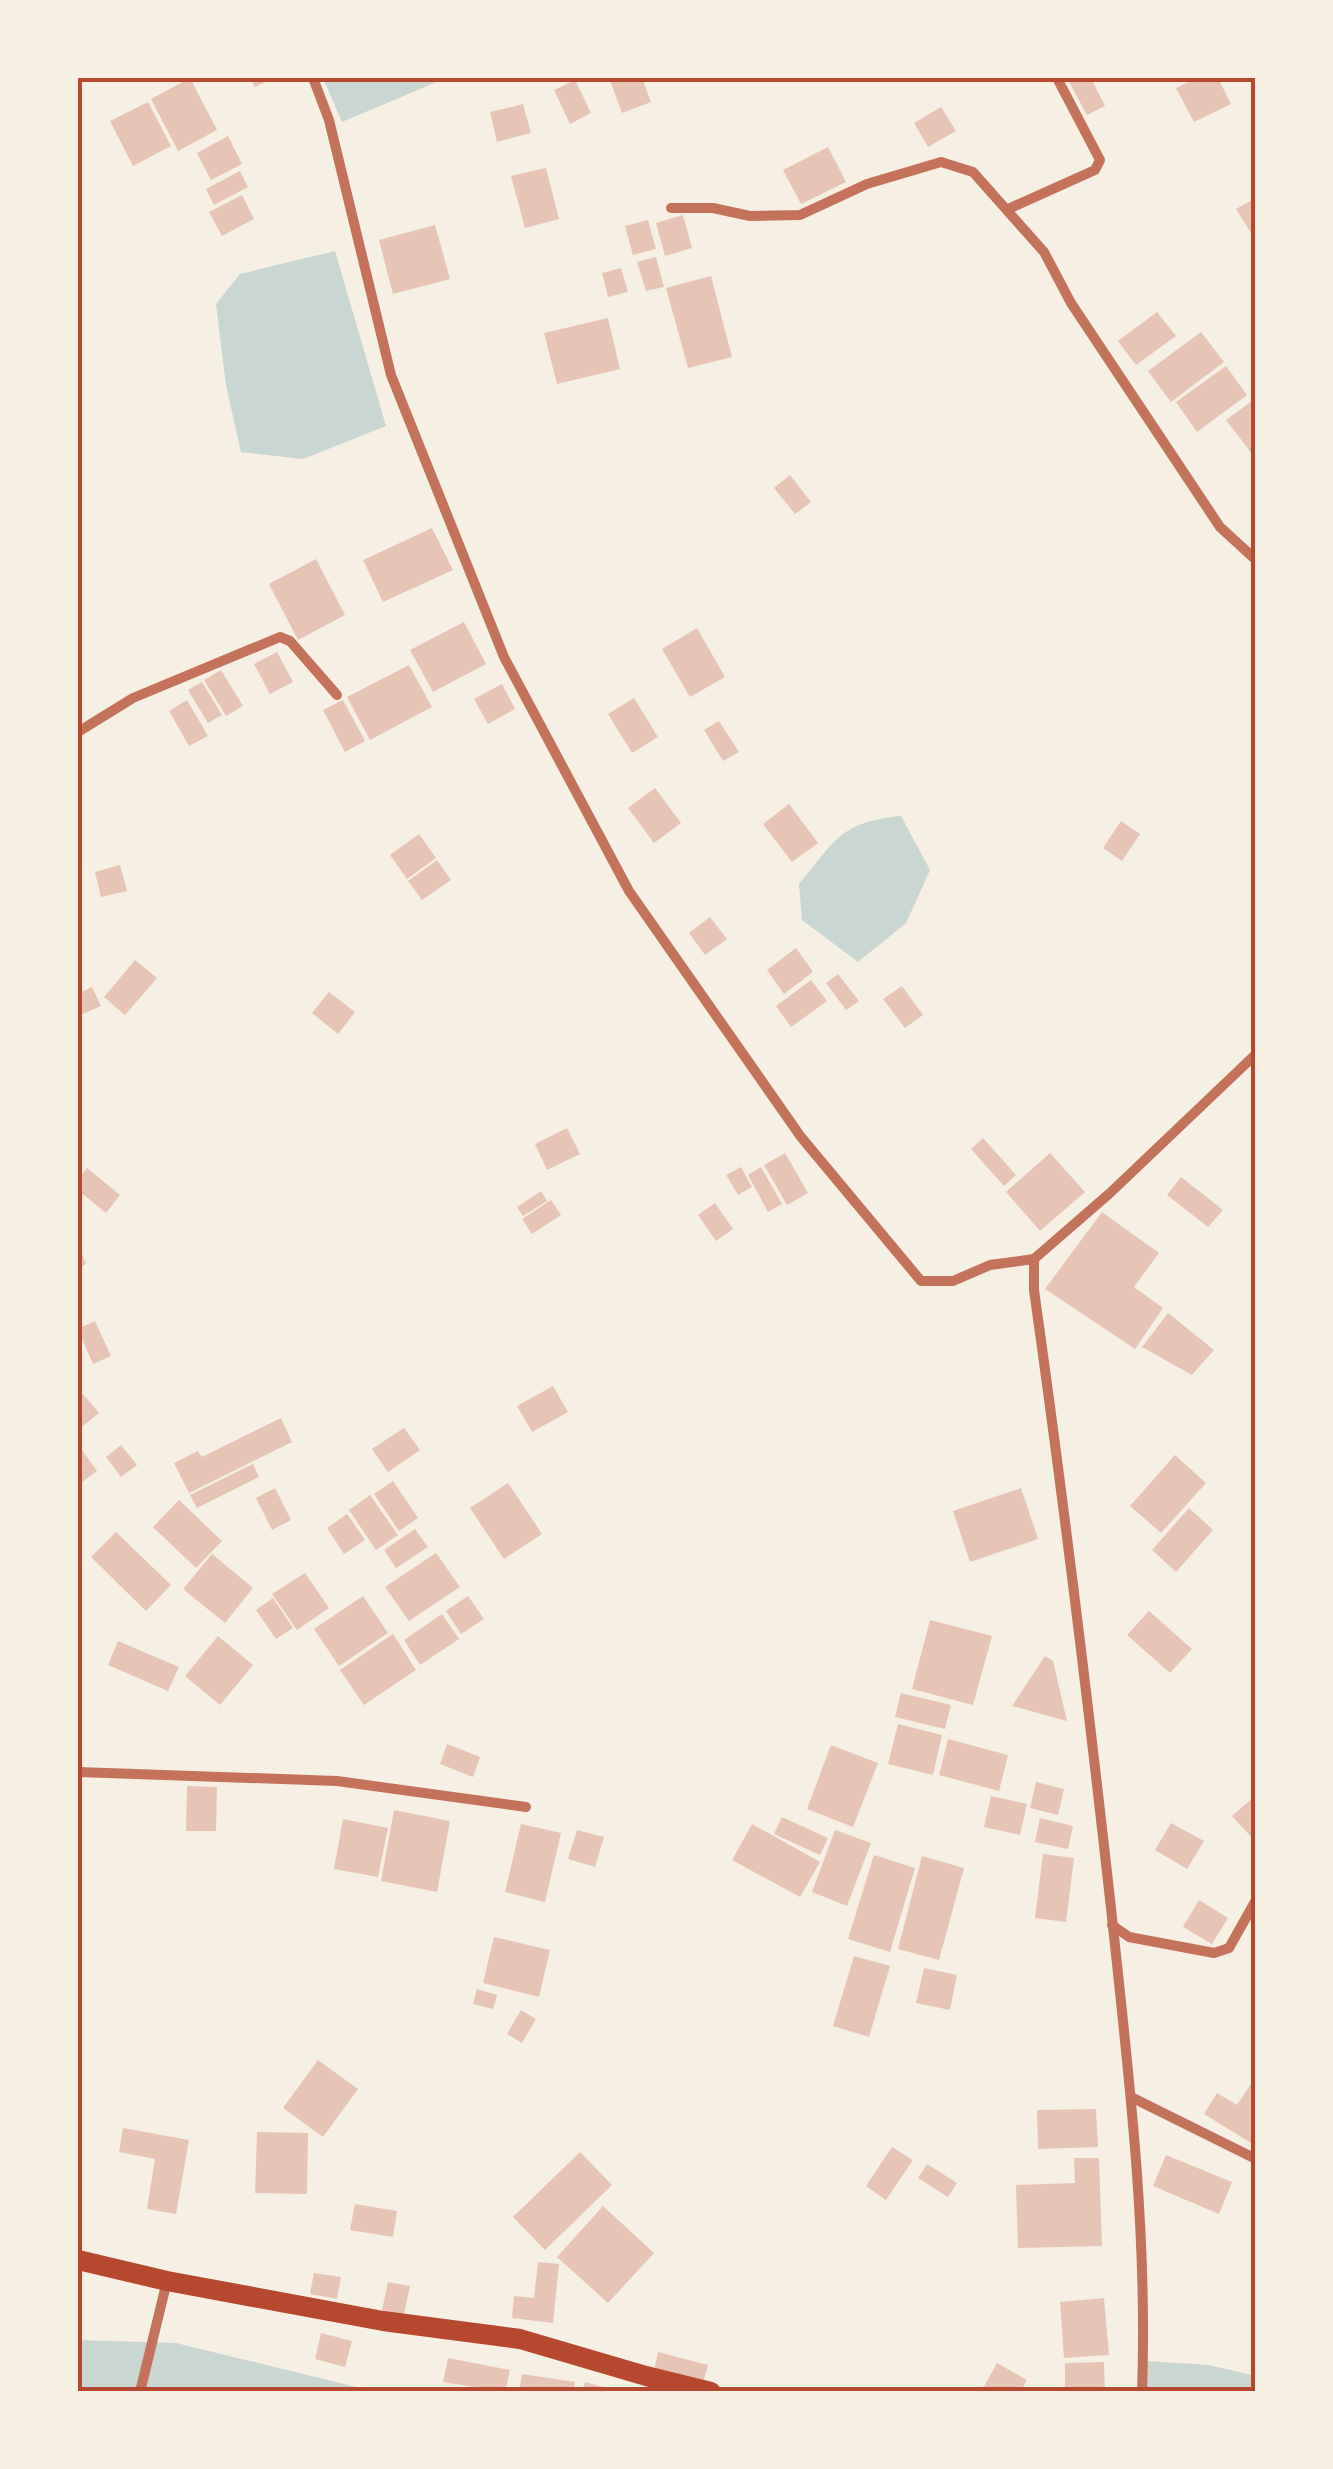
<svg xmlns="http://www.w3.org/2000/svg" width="1333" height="2469" font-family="'Archivo Narrow',sans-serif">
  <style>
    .water { fill: #c9d6d2 }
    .building { fill: #e6c5b7 }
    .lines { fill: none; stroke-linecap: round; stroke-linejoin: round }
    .minor { stroke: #c5725c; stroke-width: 10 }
    .secondary { stroke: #b5482f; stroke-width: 20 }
    .neatline { fill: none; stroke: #b5482f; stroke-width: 4 }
  </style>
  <rect width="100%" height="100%" fill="#f6efe4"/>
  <g class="water">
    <polygon points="323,78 446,78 342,122"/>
    <polygon points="335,251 386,426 303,459 241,452 226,385 216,304 240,274"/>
    <path d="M901,816L930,870L906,923L858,962L802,920L799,884C836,840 840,822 901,816Z"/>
    <polygon points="78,2340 176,2343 373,2391 78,2392"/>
    <polygon points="1147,2361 1209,2365 1255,2376 1255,2391 1147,2392"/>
  </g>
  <g class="building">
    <polygon points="190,78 217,130 178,151 151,99"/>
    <polygon points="250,78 274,78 255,87"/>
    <polygon points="616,78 642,78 651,102 622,113 610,80"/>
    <polygon points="1067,78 1091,78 1105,106 1087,115"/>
    <polygon points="1197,78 1218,78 1231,104 1194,122 1176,88"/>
    <polygon points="575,80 591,113 570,124 554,90"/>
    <polygon points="148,102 171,146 133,166 110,121"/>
    <polygon points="523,104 531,133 497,142 490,112"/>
    <polygon points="941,107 956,131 928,147 914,123"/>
    <polygon points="228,136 242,164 211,180 197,153"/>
    <polygon points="828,147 846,182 801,204 783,170"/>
    <polygon points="546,168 559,219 525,228 511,176"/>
    <polygon points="240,171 248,187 214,205 206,189"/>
    <polygon points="242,195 254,219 222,236 209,212"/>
    <polygon points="1256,198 1256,241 1236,209"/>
    <polygon points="683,215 692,248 665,256 656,223"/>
    <polygon points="648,220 656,249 633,255 625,226"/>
    <polygon points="435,225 450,279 393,294 379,240"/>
    <polygon points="656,257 664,287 646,291 637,262"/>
    <polygon points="621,268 628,292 608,297 602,273"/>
    <polygon points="711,276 732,357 688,368 666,288"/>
    <polygon points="1157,312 1176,336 1136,365 1118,341"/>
    <polygon points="608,318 620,369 557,384 544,333"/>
    <polygon points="1201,332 1224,362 1171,402 1148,371"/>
    <polygon points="1226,366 1247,395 1197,432 1176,402"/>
    <polygon points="1256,398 1256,459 1226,420"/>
    <polygon points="790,475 811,502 795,514 774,488"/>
    <polygon points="432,528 453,570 383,602 363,560"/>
    <polygon points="316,559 345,615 298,640 269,584"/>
    <polygon points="464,622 486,664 433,692 410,650"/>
    <polygon points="697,628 725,677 690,697 662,649"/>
    <polygon points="277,652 293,682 270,694 254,664"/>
    <polygon points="409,665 432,707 370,740 347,697"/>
    <polygon points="221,670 243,706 226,716 204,680"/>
    <polygon points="202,682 222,715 208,723 188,690"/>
    <polygon points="502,684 515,709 488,724 474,699"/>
    <polygon points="634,698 658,737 632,753 608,714"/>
    <polygon points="187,700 208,736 189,746 169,711"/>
    <polygon points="343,700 365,741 345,752 323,710"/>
    <polygon points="719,721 739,752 723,761 704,730"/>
    <polygon points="655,788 681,823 654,843 628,808"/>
    <polygon points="789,804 818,843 792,862 763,824"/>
    <polygon points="1121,821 1140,834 1122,861 1103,848"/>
    <polygon points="419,834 436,858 407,879 390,855"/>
    <polygon points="437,860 451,880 422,900 408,881"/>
    <polygon points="120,865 127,891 101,897 95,872"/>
    <polygon points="710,917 727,939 705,955 689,933"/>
    <polygon points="796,948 813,972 784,994 767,970"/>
    <polygon points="135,960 157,978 125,1015 104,997"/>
    <polygon points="838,974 859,1001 846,1010 826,983"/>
    <polygon points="811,980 827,1001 791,1027 776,1006"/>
    <polygon points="902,986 923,1015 905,1028 883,999"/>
    <polygon points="92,987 101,1006 78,1016 78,994"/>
    <polygon points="329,992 355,1012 338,1034 312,1013"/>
    <polygon points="567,1128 580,1154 547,1170 535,1144"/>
    <polygon points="983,1138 1016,1175 1004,1186 971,1149"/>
    <polygon points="785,1153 808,1193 787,1205 764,1165"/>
    <polygon points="1050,1153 1085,1192 1040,1231 1006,1192"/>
    <polygon points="741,1167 752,1187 738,1195 726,1175"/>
    <polygon points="761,1167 782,1204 768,1212 748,1175"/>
    <polygon points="87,1168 120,1195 106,1213 78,1190 78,1181"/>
    <polygon points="1181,1177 1223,1210 1208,1227 1167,1195"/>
    <polygon points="541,1191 547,1201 523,1216 517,1207"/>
    <polygon points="551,1200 561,1215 532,1234 522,1219"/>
    <polygon points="715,1203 733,1229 716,1241 698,1215"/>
    <polygon points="1102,1212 1159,1253 1134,1287 1163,1308 1135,1349 1045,1289"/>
    <polygon points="78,1244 86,1264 78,1268"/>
    <polygon points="1168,1313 1214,1350 1192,1375 1142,1347"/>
    <polygon points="95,1321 111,1356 93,1364 78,1329"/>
    <polygon points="553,1386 568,1412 532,1432 517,1406"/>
    <polygon points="83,1394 99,1413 78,1430 78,1399"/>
    <polygon points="281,1418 292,1442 189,1493 174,1463 198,1451 202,1457"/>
    <polygon points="404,1428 420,1450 388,1472 372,1449"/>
    <polygon points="121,1445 137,1465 121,1477 106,1457"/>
    <polygon points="82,1450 97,1471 78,1485 78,1454"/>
    <polygon points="1175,1455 1206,1483 1161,1533 1130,1506"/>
    <polygon points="253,1464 259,1477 197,1508 190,1495"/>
    <polygon points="393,1481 418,1518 399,1531 374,1494"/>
    <polygon points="508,1483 542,1534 504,1559 470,1508"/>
    <polygon points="275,1488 291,1520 272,1530 256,1498"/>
    <polygon points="1021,1488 1038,1539 970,1562 953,1511"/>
    <polygon points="370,1495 398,1535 376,1550 349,1510"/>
    <polygon points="179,1500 222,1541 196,1568 153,1527"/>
    <polygon points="1189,1508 1213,1530 1176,1572 1152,1550"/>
    <polygon points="347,1514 365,1540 344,1554 327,1528"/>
    <polygon points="415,1529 428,1547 396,1568 384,1550"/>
    <polygon points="116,1532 171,1585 146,1611 91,1557"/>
    <polygon points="436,1553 460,1587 409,1621 385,1587"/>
    <polygon points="212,1554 253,1588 225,1623 183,1589"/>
    <polygon points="305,1573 329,1608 297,1630 272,1594"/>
    <polygon points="363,1596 388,1633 339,1666 314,1629"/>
    <polygon points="468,1596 484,1619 461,1634 446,1611"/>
    <polygon points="273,1598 293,1628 276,1639 256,1610"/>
    <polygon points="1149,1611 1192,1649 1170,1673 1127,1635"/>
    <polygon points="442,1614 459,1639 420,1665 404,1640"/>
    <polygon points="930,1620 992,1636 973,1705 912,1689"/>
    <polygon points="393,1634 416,1670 364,1705 340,1670"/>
    <polygon points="218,1636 253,1665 220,1705 185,1676"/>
    <polygon points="118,1641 179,1667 168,1691 108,1665"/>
    <polygon points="1045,1656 1053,1661 1067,1721 1012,1706"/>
    <polygon points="901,1693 951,1705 945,1729 895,1717"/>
    <polygon points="898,1724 942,1735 933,1775 888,1764"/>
    <polygon points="948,1739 1008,1755 999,1791 939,1775"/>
    <polygon points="447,1744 480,1757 473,1777 440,1764"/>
    <polygon points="831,1745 878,1763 853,1827 807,1809"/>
    <polygon points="1036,1782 1064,1789 1058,1815 1030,1808"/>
    <polygon points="187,1786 217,1787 216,1831 186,1831"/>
    <polygon points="1256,1795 1256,1842 1232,1816"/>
    <polygon points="991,1796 1027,1804 1020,1835 984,1827"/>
    <polygon points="394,1810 450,1821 437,1892 381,1881"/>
    <polygon points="782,1817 828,1838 820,1855 774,1834"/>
    <polygon points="1040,1818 1073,1826 1068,1849 1035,1842"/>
    <polygon points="343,1819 388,1828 378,1877 334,1869"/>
    <polygon points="1171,1823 1204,1841 1187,1869 1155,1850"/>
    <polygon points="521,1824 561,1833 545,1902 505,1892"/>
    <polygon points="752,1824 820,1862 800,1897 732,1860"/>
    <polygon points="577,1830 604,1837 595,1867 568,1859"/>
    <polygon points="835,1830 871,1843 847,1906 812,1892"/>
    <polygon points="1043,1854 1074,1858 1066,1922 1035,1918"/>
    <polygon points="874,1855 915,1868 890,1952 848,1939"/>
    <polygon points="922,1856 964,1868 939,1960 898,1949"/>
    <polygon points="1199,1900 1228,1918 1212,1944 1183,1927"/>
    <polygon points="494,1937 550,1950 539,1997 483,1983"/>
    <polygon points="854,1956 890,1966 869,2037 833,2026"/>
    <polygon points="924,1968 957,1975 950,2010 916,2003"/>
    <polygon points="477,1989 497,1995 493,2009 473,2004"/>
    <polygon points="521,2010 536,2019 522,2043 507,2034"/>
    <polygon points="318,2060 358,2089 323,2137 283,2108"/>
    <polygon points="1256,2076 1256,2146 1204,2114 1217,2093 1237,2105"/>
    <polygon points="1096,2109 1098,2147 1038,2149 1037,2110"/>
    <polygon points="123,2128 189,2140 176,2214 147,2209 155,2159 119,2152"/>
    <polygon points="257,2132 308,2133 307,2194 255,2193"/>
    <polygon points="892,2147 913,2160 886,2200 866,2186"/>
    <polygon points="580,2152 612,2185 545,2250 513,2217"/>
    <polygon points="1166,2155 1232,2182 1219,2214 1153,2186"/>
    <polygon points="1074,2158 1099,2158 1102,2246 1018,2248 1016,2185 1075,2183"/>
    <polygon points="927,2164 957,2183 948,2197 918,2178"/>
    <polygon points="355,2204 397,2211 393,2237 350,2230"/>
    <polygon points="603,2206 654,2253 608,2303 557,2257"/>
    <polygon points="538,2262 559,2264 553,2323 512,2318 514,2296 534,2298"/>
    <polygon points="314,2273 341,2277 337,2299 310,2294"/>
    <polygon points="388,2282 410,2286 403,2319 381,2315"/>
    <polygon points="1104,2298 1109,2355 1064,2358 1060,2302"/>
    <polygon points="321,2333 352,2341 345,2367 315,2359"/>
    <polygon points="658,2352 708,2365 703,2383 654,2371"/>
    <polygon points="448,2358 510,2370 505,2392 443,2382"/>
    <polygon points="1104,2362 1105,2392 1065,2392 1065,2363"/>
    <polygon points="997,2363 1027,2380 1020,2392 981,2392"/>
    <polygon points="522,2374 575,2382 574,2392 519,2392"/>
    <polygon points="585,2382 614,2390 614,2392 582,2392"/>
  </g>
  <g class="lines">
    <g class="minor">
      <polyline points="313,78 329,120 391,375 504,657 629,891 801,1137 921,1281 953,1281 990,1265 1034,1259"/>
      <polyline points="671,208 713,208 750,216 800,215 867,184 941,162 973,172 1044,252 1071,303 1220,527 1256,560"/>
      <polyline points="1008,209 1095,170 1100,160 1057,78"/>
      <polyline points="78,732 133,698 280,637 290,641 337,695"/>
      <polyline points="78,1772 337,1781 526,1807"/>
      <polyline points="1112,1925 1129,1937 1214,1953 1229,1948 1256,1900"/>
      <polyline points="1133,2098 1256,2159"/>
      <polyline points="140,2392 167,2281"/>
      <path d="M1142,2392C1148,2229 1128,2069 1111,1908C1088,1701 1063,1496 1034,1290V1259L1110,1193L1256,1054"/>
    </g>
    <polyline class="secondary" points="78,2260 167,2281 383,2321 520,2339 646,2376 711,2392"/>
  </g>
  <rect width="1333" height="2469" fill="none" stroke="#f6efe4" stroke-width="160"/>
  <rect x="80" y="80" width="1173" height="2309" class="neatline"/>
</svg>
